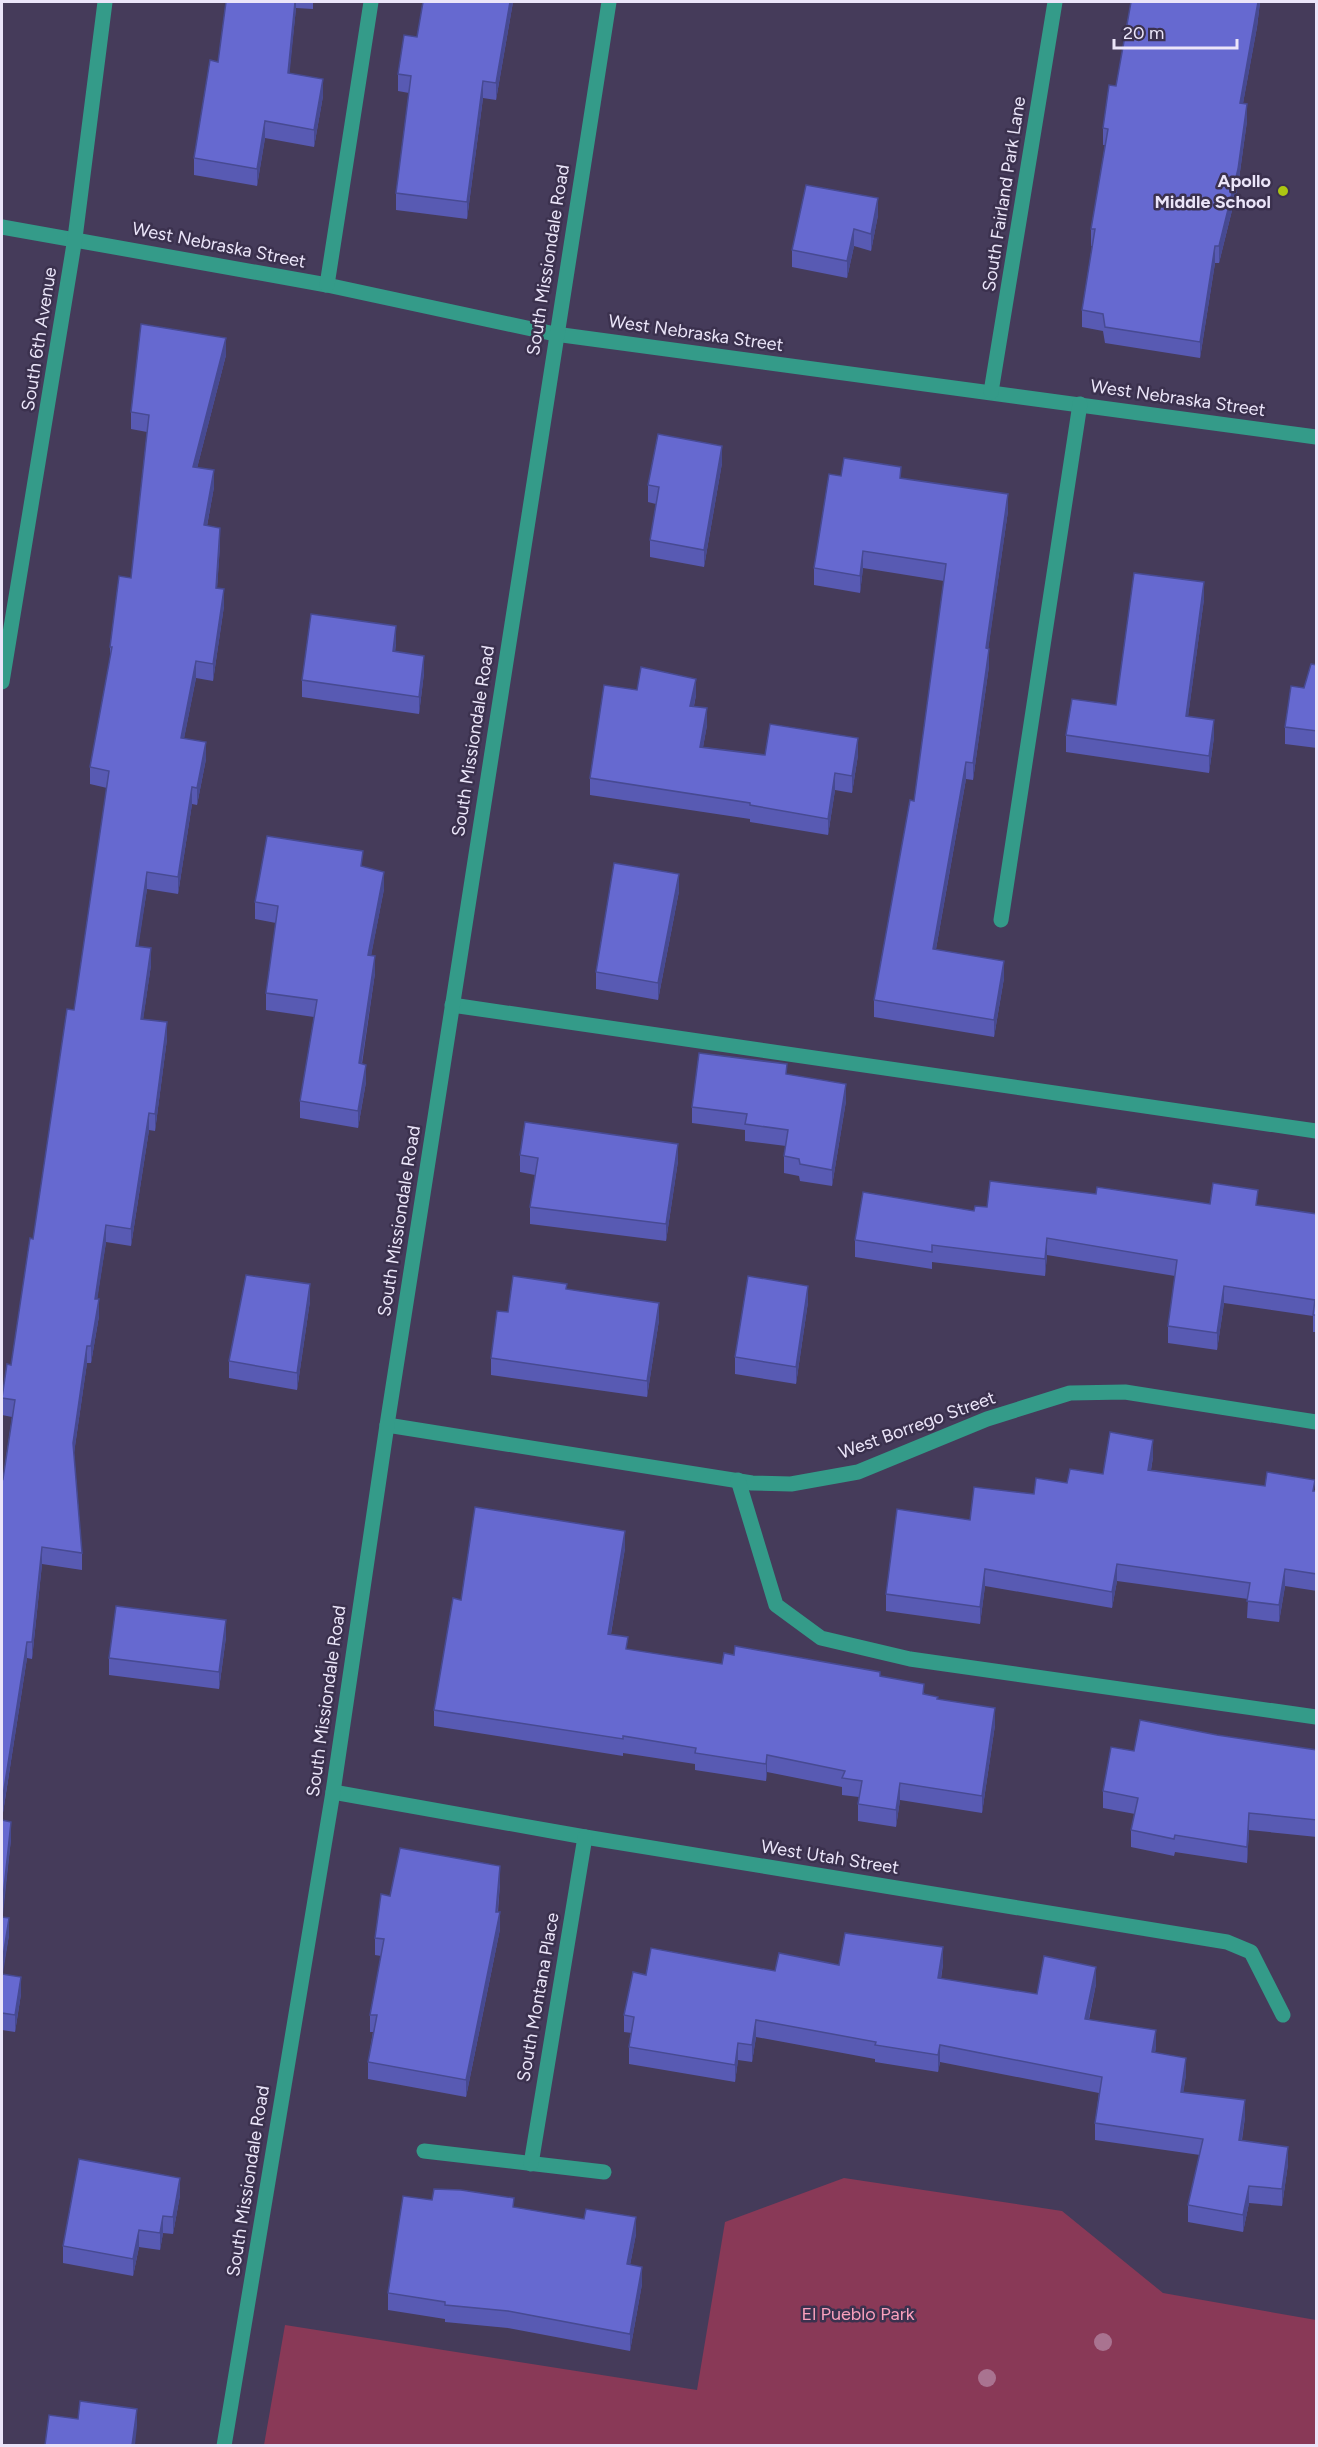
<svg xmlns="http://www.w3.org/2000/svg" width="1318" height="2447" font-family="Figtree,sans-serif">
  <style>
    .green { fill: #893957 }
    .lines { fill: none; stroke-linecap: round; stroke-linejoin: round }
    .minor { stroke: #349b89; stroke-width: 15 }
    .tree { fill: #a97390 }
    .wall { fill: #585ab3 }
    .shaded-wall { fill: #474a92 }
    .building { fill: #6669d0; stroke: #474a92; stroke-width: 1.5 }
    .poi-dot { fill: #acc612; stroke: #3b314e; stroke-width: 2 }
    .labels { text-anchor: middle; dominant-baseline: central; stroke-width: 5; stroke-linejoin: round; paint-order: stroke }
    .poi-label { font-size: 18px; font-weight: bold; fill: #ebe5f9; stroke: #3b314e; text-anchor: end }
    .street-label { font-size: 18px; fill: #ebe5f9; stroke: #3b314e }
    .park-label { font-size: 18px; fill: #faa0bd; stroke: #3b314e }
  </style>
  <rect width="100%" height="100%" fill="#453b5a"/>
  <polygon class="green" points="844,2178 1062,2211 1163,2293 1316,2320 1316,2445 264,2445 285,2325 697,2390 725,2222"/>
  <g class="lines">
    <g class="minor">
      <polyline points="2,227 327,285 555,334 1316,437"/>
      <polyline points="327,285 371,2"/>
      <polyline points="991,392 1055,2"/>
      <polyline points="2,682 75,238 105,2"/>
      <polyline points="1001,920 1080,404"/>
      <polyline points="452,1005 1316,1131"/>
      <polyline points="387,1425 752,1483 791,1484 858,1472 987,1419 1070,1393 1125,1392 1316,1422"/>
      <polyline points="738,1480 776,1605 821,1638 910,1659 1316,1717"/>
      <polyline points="333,1792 585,1837 1227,1942 1251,1952 1283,2015"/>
      <polyline points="424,2151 604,2172"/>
      <polyline points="531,2164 585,1837"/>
      <polyline points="224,2446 333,1792 387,1425 609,2"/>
    </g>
  </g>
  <g class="tree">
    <circle cx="1103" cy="2342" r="9"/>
    <circle cx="987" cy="2378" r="9"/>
  </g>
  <g class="wall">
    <polygon points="226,2 313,2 313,9 296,8 289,74 323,96 314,147 265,138 257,186 194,175 194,158 218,62"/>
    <polygon points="423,2 513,2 496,100 483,98 467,219 396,210 396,193 409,93 398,91 398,74 417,37"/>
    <polygon points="1131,2 1260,2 1257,27 1243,103 1247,121 1238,186 1219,263 1215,263 1200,358 1105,343 1103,331 1082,327 1082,310 1092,246 1091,246 1091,229 1105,145 1103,145 1103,128 1116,86"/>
    <polygon points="878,215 871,251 854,246 847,278 792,267 792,250"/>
    <polygon points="226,355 197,468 214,487 207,526 220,545 217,588 224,606 213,681 196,678 184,738 206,759 197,805 192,804 178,894 147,889 138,946 151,965 143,1019 167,1039 155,1131 149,1130 131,1246 106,1242 97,1299 99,1316 91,1363 87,1363 74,1453 82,1553 82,1570 42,1564 32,1659 27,1658 2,1819 2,1478 3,1479 12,1417 2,1415 2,1398 11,1365 74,1010 107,788 90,784 90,767 110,661 110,647 131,578 147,432 131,429 131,412"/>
    <polygon points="722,463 704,567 650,557 650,540 656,504 648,502 648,485"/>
    <polygon points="841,476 901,479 1008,511 988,649 989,666 973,780 966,779 936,949 1004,978 994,1037 874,1017 874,1000 914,801 944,581 863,568 860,593 814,585 814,568"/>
    <polygon points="1204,599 1188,716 1214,737 1209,773 1066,752 1066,735 1116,705"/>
    <polygon points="396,643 395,652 424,673 419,714 302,697 302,680"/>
    <polygon points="1317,665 1317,748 1285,744 1285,727"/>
    <polygon points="637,690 696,695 694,706 707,725 703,747 765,755 858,755 852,793 835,790 828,835 750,822 750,819 590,795 590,778"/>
    <polygon points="363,867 384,889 371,955 375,973 362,1064 366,1082 358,1128 300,1118 300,1101 314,1017 266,1010 266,993 276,923 255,919 255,902"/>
    <polygon points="679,891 658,1000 596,989 596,972"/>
    <polygon points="787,1075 846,1101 832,1186 800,1181 799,1176 784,1173 784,1156 786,1146 745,1141 745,1130 692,1123 692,1107"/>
    <polygon points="520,1155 678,1161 666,1241 530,1224 530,1207 535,1175 520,1172"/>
    <polygon points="1096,1194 1210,1204 1258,1205 1317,1214 1317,1332 1313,1332 1313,1316 1224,1303 1217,1350 1168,1343 1168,1326 1175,1276 1047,1255 1045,1276 932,1262 932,1269 855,1257 855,1240 974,1211 987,1207"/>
    <polygon points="567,1289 659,1320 647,1397 491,1375 491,1358 508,1312"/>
    <polygon points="310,1301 297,1390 229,1378 229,1361"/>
    <polygon points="808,1302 796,1384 735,1374 735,1357"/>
    <polygon points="1153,1457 1151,1470 1265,1486 1317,1491 1317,1591 1285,1586 1279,1622 1247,1618 1248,1599 1117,1581 1112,1608 985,1586 980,1624 886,1611 886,1594 970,1520 1034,1494 1067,1483 1103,1474"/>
    <polygon points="625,1548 611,1634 628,1650 722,1664 734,1655 880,1676 938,1699 995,1725 982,1813 900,1800 896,1827 858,1821 858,1804 859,1797 842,1795 842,1787 767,1772 766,1781 695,1770 695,1764 623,1753 623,1756 434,1726 434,1710 461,1600"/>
    <polygon points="226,1637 219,1689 109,1675 109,1658"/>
    <polygon points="1217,1735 1317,1750 1317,1837 1249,1830 1247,1863 1175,1852 1174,1856 1131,1847 1131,1830 1135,1814 1103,1808 1103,1791 1134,1751"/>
    <polygon points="2,1820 11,1839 2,1917 9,1935 2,1974 21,1994 15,2032 2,2030"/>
    <polygon points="500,1883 498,1912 500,1929 466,2097 368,2079 368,2062 373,2032 370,2032 370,2015 381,1956 375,1955 375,1938 390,1896"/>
    <polygon points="943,1964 941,1979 1037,1994 1096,1984 1089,2020 1156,2046 1155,2053 1186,2075 1183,2092 1245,2117 1242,2140 1288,2164 1282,2206 1249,2203 1243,2232 1188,2222 1188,2205 1200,2155 1095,2140 1095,2123 1099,2093 940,2062 938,2072 875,2062 875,2059 756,2037 752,2062 738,2060 735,2082 629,2064 629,2047 632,2033 624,2032 624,2015 646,1975 775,1971 839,1965"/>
    <polygon points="180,2195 173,2234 163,2233 160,2250 139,2247 133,2276 63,2263 63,2246"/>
    <polygon points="432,2200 514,2208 636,2234 630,2265 642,2284 630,2351 508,2328 445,2322 445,2319 388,2310 388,2293"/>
  </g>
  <g class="shaded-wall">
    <polygon points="295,2 296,2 296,8 288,90 288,73"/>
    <polygon points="510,2 513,2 496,100 496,83"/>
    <polygon points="1258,2 1260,2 1257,27 1240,120 1240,103"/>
    <polygon points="323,79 323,96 314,147 314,130"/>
    <polygon points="483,81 483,98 467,219 467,202"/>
    <polygon points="1247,104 1247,121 1238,186 1219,263 1219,246"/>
    <polygon points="265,121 265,138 257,186 257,169"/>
    <polygon points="878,198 878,215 871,251 871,234"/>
    <polygon points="854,229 854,246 847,278 847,261"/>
    <polygon points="1215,246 1215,263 1200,358 1200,342"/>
    <polygon points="226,338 226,355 193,484 193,467"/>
    <polygon points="722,446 722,463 704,567 704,550"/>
    <polygon points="214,470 214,487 204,542 204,525"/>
    <polygon points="1008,494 1008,511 986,665 986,648"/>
    <polygon points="220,528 220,545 216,605 216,588"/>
    <polygon points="863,551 863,568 860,593 860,576"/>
    <polygon points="1204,582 1204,599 1186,732 1186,716"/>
    <polygon points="224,589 224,606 213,681 213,664"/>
    <polygon points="396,626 396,643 393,668 393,651"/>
    <polygon points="989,649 989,666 973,780 973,763"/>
    <polygon points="424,656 424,673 419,714 419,697"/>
    <polygon points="196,661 196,678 181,754 181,738"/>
    <polygon points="696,679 696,695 690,723 690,706"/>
    <polygon points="707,708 707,725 700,764 700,747"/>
    <polygon points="1214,720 1214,737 1209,773 1209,756"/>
    <polygon points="858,738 858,755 852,793 852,776"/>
    <polygon points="206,742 206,759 197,805 197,788"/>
    <polygon points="966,762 966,779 933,966 933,949"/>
    <polygon points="835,773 835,790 828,835 828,819"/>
    <polygon points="192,787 192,804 178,894 178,877"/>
    <polygon points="147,872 147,889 136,963 136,946"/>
    <polygon points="384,872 384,889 368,972 368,955"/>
    <polygon points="679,874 679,891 658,1000 658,983"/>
    <polygon points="151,948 151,965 141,1035 141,1019"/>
    <polygon points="375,956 375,973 359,1080 359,1063"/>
    <polygon points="1004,961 1004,978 994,1037 994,1020"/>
    <polygon points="167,1022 167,1039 155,1131 155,1114"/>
    <polygon points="366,1065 366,1082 358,1128 358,1111"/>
    <polygon points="846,1084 846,1101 832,1186 832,1170"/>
    <polygon points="149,1113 149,1130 131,1246 131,1229"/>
    <polygon points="678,1144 678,1161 666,1241 666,1224"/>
    <polygon points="106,1225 106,1242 95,1315 95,1299"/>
    <polygon points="1047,1238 1047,1255 1045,1276 1045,1259"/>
    <polygon points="310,1284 310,1301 297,1390 297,1373"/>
    <polygon points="808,1286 808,1302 796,1384 796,1367"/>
    <polygon points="1224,1286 1224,1303 1217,1350 1217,1333"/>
    <polygon points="99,1299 99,1316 91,1363 91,1346"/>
    <polygon points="659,1303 659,1320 647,1397 647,1381"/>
    <polygon points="87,1346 87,1363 73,1460 73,1443"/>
    <polygon points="1153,1440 1153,1457 1148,1487 1148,1470"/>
    <polygon points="625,1531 625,1548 608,1651 608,1634"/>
    <polygon points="42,1547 42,1564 32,1659 32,1642"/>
    <polygon points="1117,1564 1117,1581 1112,1608 1112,1592"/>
    <polygon points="985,1569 985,1586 980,1624 980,1607"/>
    <polygon points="1285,1569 1285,1586 1279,1622 1279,1605"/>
    <polygon points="226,1620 226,1637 219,1689 219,1672"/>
    <polygon points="27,1642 27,1658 2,1819 2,1802"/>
    <polygon points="995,1708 995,1725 982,1813 982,1796"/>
    <polygon points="767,1755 767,1772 766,1781 766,1764"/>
    <polygon points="900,1783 900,1800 896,1827 896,1810"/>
    <polygon points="1249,1813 1249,1830 1247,1863 1247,1847"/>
    <polygon points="11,1822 11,1839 2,1924 2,1907"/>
    <polygon points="500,1866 500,1883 496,1929 496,1912"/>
    <polygon points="500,1912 500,1929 466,2097 466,2080"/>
    <polygon points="9,1918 9,1935 2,1980 2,1963"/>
    <polygon points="943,1947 943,1964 938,1995 938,1978"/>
    <polygon points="1096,1967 1096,1984 1085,2036 1085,2019"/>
    <polygon points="21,1977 21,1994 15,2032 15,2015"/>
    <polygon points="756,2020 756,2037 752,2062 752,2045"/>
    <polygon points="1156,2030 1156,2046 1152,2069 1152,2052"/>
    <polygon points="738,2043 738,2060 735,2082 735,2065"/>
    <polygon points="940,2045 940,2062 938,2072 938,2055"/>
    <polygon points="1186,2058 1186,2075 1181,2109 1181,2092"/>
    <polygon points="1245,2100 1245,2117 1239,2157 1239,2140"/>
    <polygon points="1288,2147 1288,2164 1282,2206 1282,2189"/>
    <polygon points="180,2178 180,2195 173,2234 173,2217"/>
    <polygon points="1249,2186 1249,2203 1243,2232 1243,2215"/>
    <polygon points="163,2216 163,2233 160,2250 160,2233"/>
    <polygon points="636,2217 636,2234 627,2281 627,2264"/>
    <polygon points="139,2230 139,2247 133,2276 133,2259"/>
    <polygon points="642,2267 642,2284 630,2351 630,2334"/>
    <polygon points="137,2409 137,2426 135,2445 132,2445"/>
  </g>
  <g class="building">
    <polygon points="226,2 295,2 288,73 323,79 314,130 265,121 257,169 194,158 210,60 218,62"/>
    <polygon points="423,2 510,2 496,83 483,81 467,202 396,193 411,76 398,74 404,35 417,37"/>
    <polygon points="1131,2 1258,2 1240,103 1247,104 1238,169 1219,246 1215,246 1200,342 1105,327 1103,314 1082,310 1095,229 1091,229 1108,129 1103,128 1109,85 1116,86"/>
    <polygon points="806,185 878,198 871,234 854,229 847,261 792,250"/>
    <polygon points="141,324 226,338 193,467 214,470 204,525 220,528 216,588 224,589 213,664 196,661 181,738 206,742 197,788 192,787 178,877 147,872 136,946 151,948 141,1019 167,1022 155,1114 149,1113 131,1229 106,1225 95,1299 99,1299 91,1346 87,1346 73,1443 82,1553 42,1547 32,1642 27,1642 2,1802 2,1478 3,1479 15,1400 2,1398 7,1364 11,1365 30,1238 33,1239 67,1009 74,1010 109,771 90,767 112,647 110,647 119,576 131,578 149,415 131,412"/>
    <polygon points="658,434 722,446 704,550 650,540 659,487 648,485"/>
    <polygon points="844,458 901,467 900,478 1008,494 986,648 989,649 973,763 966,762 933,949 1004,961 994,1020 874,1000 910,800 914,801 946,564 863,551 860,576 814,568 829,474 841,476"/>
    <polygon points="1134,573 1204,582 1186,716 1214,720 1209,756 1066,735 1072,699 1116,705"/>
    <polygon points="311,614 396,626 393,651 424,656 419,697 302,680"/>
    <polygon points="1311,664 1317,665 1317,731 1285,727 1291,686 1304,688"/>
    <polygon points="641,667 696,679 690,706 707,708 700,747 765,755 770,724 858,738 852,776 835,773 828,819 750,805 750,803 590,778 604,685 637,690"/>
    <polygon points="267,836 363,851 361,866 384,872 368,955 375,956 359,1063 366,1065 358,1111 300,1101 317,1000 266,993 278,906 255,902"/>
    <polygon points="614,863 679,874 658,983 596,972"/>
    <polygon points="699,1053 787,1064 786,1074 846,1084 832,1170 800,1164 799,1159 784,1156 788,1130 745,1124 747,1114 692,1107"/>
    <polygon points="525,1122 678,1144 666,1224 530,1207 538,1158 520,1155"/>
    <polygon points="990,1181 1096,1194 1097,1187 1210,1204 1213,1183 1258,1190 1256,1205 1317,1214 1317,1315 1313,1315 1315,1300 1224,1286 1217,1333 1168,1326 1177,1260 1047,1238 1045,1259 932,1245 932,1252 855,1240 863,1192 974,1211 975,1206 987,1207"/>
    <polygon points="246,1275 310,1284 297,1373 229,1361"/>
    <polygon points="513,1276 567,1284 566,1289 659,1303 647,1381 491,1358 497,1311 508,1312"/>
    <polygon points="748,1276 808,1286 796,1367 735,1357"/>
    <polygon points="1110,1432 1153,1440 1148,1470 1265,1486 1267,1472 1315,1480 1313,1491 1317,1491 1317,1574 1285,1569 1279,1605 1247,1601 1250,1583 1117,1564 1112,1592 985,1569 980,1607 886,1594 897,1509 970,1520 974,1487 1034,1494 1036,1478 1067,1483 1070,1469 1103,1474"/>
    <polygon points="475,1507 625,1531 608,1634 628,1637 626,1649 722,1664 724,1653 734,1655 735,1646 880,1672 880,1676 924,1684 923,1694 938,1697 937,1699 995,1708 982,1796 900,1783 896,1810 858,1804 862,1781 842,1778 845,1771 767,1755 766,1764 695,1753 696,1748 623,1736 623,1739 434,1710 453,1598 461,1600"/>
    <polygon points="116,1606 226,1620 219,1672 109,1658"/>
    <polygon points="1140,1720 1217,1735 1317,1750 1317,1820 1249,1813 1247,1847 1175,1835 1174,1839 1131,1830 1138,1798 1103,1791 1111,1747 1134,1751"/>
    <polygon points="2,1820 11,1822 2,1907"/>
    <polygon points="400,1848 500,1866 496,1912 500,1912 466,2080 368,2062 377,2015 370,2015 384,1939 375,1938 381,1894 390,1896"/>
    <polygon points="2,1917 9,1918 2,1963"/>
    <polygon points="845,1933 943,1947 938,1978 1037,1994 1044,1956 1096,1967 1085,2019 1156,2030 1152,2052 1186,2058 1181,2092 1245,2100 1239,2140 1288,2147 1282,2189 1249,2186 1243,2215 1188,2205 1203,2139 1095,2123 1102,2077 940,2045 938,2055 875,2045 876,2042 756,2020 752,2045 738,2043 735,2065 629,2047 634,2017 624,2015 633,1972 646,1975 651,1948 775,1971 779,1953 839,1965"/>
    <polygon points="2,1974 21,1977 15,2015 2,2013"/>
    <polygon points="79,2159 180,2178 173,2217 163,2216 160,2233 139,2230 133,2259 63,2246"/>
    <polygon points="434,2189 461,2190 514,2198 513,2207 584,2219 586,2209 636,2217 627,2264 642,2267 630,2334 508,2311 445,2305 445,2302 388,2293 403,2196 432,2200"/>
    <polygon points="80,2401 137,2409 132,2445 45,2445 49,2415 78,2419"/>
  </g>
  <circle class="poi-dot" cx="1283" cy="191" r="6"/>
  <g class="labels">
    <g class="poi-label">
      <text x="1271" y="181">Apollo<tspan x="1271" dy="21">Middle School</tspan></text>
    </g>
    <g class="street-label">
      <text transform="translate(1004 194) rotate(-81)">South Fairland Park Lane</text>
      <text transform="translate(219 245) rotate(11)">West Nebraska Street</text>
      <text transform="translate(548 260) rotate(-81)">South Missiondale Road</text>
      <text transform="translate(696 333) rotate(8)">West Nebraska Street</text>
      <text transform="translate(39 339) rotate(-81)">South 6th Avenue</text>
      <text transform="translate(1178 398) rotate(8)">West Nebraska Street</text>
      <text transform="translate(473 741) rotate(-81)">South Missiondale Road</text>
      <text transform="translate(399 1221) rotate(-81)">South Missiondale Road</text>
      <text transform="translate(917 1425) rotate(-20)">West Borrego Street</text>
      <text transform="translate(326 1701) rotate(-82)">South Missiondale Road</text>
      <text transform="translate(830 1857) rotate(9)">West Utah Street</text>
      <text transform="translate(538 1997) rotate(-80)">South Montana Place</text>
      <text transform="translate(248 2181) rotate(-81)">South Missiondale Road</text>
    </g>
    <g class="park-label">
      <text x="858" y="2314">El Pueblo Park</text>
    </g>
  </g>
  <rect width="1318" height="2447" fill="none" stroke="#ebe5f9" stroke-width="6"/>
  <path d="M1114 39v9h123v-9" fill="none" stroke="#ebe5f9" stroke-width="3"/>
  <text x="1123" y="39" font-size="18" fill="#ebe5f9" stroke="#3b314e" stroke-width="4.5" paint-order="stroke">20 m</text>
</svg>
